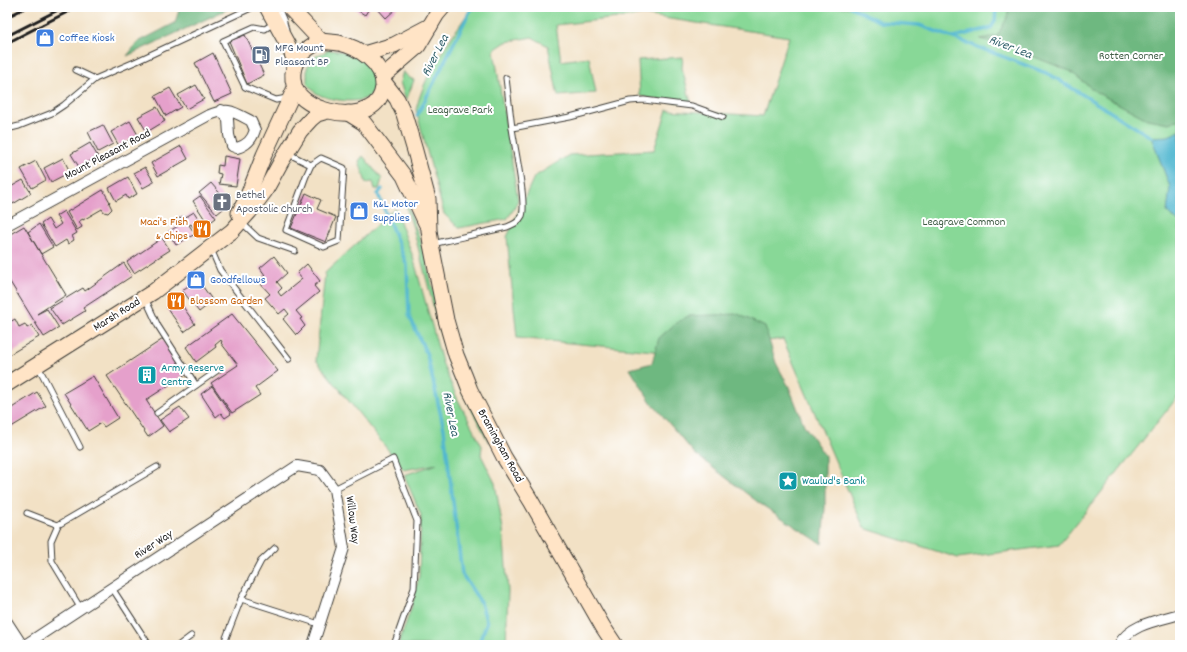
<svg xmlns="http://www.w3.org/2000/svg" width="1187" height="652" font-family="Dekko,sans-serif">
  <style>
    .green { fill: #88d897; stroke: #527a5a }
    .forest { fill: #6eb880; stroke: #456a4e }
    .water { fill: #51b7d0; stroke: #366a76 }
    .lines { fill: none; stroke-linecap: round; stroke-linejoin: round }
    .stream { stroke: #51b7d0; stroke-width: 3.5 }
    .building { fill: #e5a0cb }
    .lane-casing { stroke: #3c3a35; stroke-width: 7 }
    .street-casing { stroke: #3c3a35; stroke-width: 12 }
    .secondary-casing { stroke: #3c3a35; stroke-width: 17 }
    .lane { stroke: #fff; stroke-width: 5 }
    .street { stroke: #fff; stroke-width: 10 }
    .secondary { stroke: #ffe4c6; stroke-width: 15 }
    .rail { stroke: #1c1c1c; stroke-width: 3 }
    .labels { text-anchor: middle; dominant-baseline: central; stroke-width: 4; stroke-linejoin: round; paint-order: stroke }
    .shop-label { font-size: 12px; fill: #366cbe; stroke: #fff; text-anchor: start }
    .service-label { font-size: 12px; fill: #4e5e75; stroke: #fff; text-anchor: start }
    .park-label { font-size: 12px; fill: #425e47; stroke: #fff }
    .street-label { font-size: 12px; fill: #1c1c1c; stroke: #fff }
    .worship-label { font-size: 12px; fill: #5b616d; stroke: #fff; text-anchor: start }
    .food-label { font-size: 12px; fill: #c56008; stroke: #fff; text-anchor: end }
    .culture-label { font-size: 12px; fill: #0d838f; stroke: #fff; text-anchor: start }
    .water-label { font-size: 13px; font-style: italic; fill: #34626d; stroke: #fff }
  </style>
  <rect width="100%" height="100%" fill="#fff"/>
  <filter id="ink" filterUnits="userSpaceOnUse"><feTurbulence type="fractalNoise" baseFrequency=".025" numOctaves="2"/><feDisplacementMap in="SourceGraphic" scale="8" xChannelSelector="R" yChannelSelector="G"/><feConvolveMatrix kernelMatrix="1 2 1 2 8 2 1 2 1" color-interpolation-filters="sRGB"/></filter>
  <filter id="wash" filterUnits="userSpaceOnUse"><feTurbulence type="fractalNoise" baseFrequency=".012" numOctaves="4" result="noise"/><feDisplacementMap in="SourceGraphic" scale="16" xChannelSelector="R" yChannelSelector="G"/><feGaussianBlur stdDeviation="0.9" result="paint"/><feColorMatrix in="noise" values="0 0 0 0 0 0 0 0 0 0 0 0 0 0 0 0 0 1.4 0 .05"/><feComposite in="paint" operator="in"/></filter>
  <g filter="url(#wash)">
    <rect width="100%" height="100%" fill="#f2e1c5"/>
    <g class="green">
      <path d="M472,7H1180V394L1059,545L958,558L864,528L783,339L675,353L517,338L507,237L534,177L569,155L654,150L667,110L763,116L789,37L644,15L556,25L561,61L589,57L596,93L558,96L548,46L532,37L506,42L494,50L518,200L514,209L507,219L459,228L444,214L416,110C425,71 451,39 472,7Z"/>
      <path d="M329,50C339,51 353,52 361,59C371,67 379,82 371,94C364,106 326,100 316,93C313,91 310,87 307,84V67L316,56Z"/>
      <polygon points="683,57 682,68 691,103 663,101 640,96 638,60"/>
      <polygon points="403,71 408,77 414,80 406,101 400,82"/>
      <polygon points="363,156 382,179 379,189 375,189 373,182 366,183 359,161"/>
      <polygon points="406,201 425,253 432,285 489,443 464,395 446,352 437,320 413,228 407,210"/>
      <polygon points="395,208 413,257 442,362 457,398 482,446 481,455 495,483 503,529 508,591 506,645 398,645 412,606 419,576 421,515 404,475 437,464 404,470 316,360 325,273"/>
    </g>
    <g class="forest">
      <polygon points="180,7 232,7 127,56 138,42 175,23"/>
      <polygon points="1009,7 1180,7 1180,119 1169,123 1147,119 1096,92 1070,71 1004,45 980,39 997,36 1007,18"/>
      <polygon points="738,314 765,327 776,363 789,387 804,425 825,456 825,508 822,544 759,503 695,454 651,402 630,369 652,363 659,338 675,324 688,316"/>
    </g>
    <polygon class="water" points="1180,131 1180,223 1167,212 1170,187 1151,137 1168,136"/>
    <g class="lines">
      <g class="stream">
        <polyline points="851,7 880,22 919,25 1049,74 1151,137"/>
        <polyline points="954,37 991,28 995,21 996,7"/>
        <polyline points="417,116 470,11 474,7"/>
        <polyline points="382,189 378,194 407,265 409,315 427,355 444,429 462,574 481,603 487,623 478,645"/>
      </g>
    </g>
    <g id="blocks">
      <g class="building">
        <polygon points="352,7 370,7 365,15"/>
        <polygon points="376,7 398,7 386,18"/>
        <polygon points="245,35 264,75 247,84 229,41"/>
        <polygon points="213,53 232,94 214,102 195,63"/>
        <polygon points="196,85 204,99 186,109 178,95"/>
        <polygon points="170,88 181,107 166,116 155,96"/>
        <polygon points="157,107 165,121 147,132 138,117"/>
        <polygon points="130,121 138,135 119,146 111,132"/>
        <polygon points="103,125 113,144 98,152 88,132"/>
        <polygon points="90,143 98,157 79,167 71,154"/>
        <polygon points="181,146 188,159 158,176 151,163"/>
        <polygon points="224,156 240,159 236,186 219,184 221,174 217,173 218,165 223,166"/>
        <polygon points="63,158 70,172 51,182 44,168"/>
        <polygon points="36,161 46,180 32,188 21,169"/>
        <polygon points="145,167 154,182 143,188 134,173"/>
        <polygon points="128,177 137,194 128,199 126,195 116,201 109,188"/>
        <polygon points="23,180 31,193 13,204 7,194 7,189"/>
        <polygon points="211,183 229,204 217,214 199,193"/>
        <polygon points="103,190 110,202 109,203 112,209 108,213 104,212 102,209 83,220 83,219 79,221 82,227 77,230 67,212"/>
        <polygon points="306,193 321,200 317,209 336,217 326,242 291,228"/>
        <polygon points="200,196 216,218 208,224 193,201"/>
        <polygon points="64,211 77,233 72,236 74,240 68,244 66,240 55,247 41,224 48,219 54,229 61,224 56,216"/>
        <polygon points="194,212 208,233 200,238 191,224 189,225 195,234 176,245 168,232 181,224 178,219 183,216 184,218"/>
        <polygon points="39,224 53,247 41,254 28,232"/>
        <polygon points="24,226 66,295 37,314 47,309 59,328 44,337 7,277 7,236"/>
        <polygon points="162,238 170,250 134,273 127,262"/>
        <polygon points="274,256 287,273 277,282 282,288 278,292 281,296 302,279 297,273 307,264 320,281 314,286 319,292 296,311 302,318 300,319 305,326 296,335 283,319 289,314 285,309 279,314 265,298 270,294 258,281 265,275 260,268"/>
        <polygon points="124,263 132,276 83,308 85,311 62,325 50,308 83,288 85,291"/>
        <polygon points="198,280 213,301 199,312 182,290"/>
        <polygon points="179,301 195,324 184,332 167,308"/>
        <polygon points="232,314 278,371 255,388 260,395 232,413 211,383 238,365 221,343 222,342 221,340 215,345 216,347 196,362 186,347"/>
        <polygon points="15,319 19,327 25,324 27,328 32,325 39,337 7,356 7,327 9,326 8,323"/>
        <polygon points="163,339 186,374 146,400 163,426 148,437 107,376"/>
        <polygon points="93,376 118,418 104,427 101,423 88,431 64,393"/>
        <polygon points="212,386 231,414 225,418 221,413 216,417 201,394"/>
        <polygon points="37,392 46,406 8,429 7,426 7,411"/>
        <polygon points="180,407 189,419 169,432 160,420"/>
      </g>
    </g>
  </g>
  <g filter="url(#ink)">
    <use href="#blocks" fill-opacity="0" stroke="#3c3a35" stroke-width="1"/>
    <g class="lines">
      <g class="lane-casing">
        <g id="lane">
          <polyline points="280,7 279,10 283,19 286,30"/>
          <polyline points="274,23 265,29 254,27 223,41 245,87 276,100 287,98"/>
          <polyline points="76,70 95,79"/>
          <polyline points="506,78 512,128"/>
          <polyline points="7,129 19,126 52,113 64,105 95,79 137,61 253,7"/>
          <polyline points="289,151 293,156 311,165 321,158 344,168 339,241 324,247 286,230 306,176 311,165"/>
          <polyline points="241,222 258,238 295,251"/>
          <path d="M432,244L507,227C514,224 519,222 522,216C527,203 514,144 512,128L570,117L630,101L644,100L692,106L723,117"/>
          <polyline points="211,249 220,270 289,359"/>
          <polyline points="145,298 158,326 196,385"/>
          <polyline points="38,366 80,447"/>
          <polyline points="157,413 218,370"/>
          <polyline points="334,489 393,459 417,521 414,588 394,645"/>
          <polyline points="27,513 58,525"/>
          <polyline points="112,588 149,645"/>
          <polyline points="241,599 319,624"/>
          <polyline points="81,609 52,561 51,541 58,525 157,467"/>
          <polyline points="224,643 241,599 261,561 275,548"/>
          <polyline points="179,645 191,636"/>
        </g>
      </g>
      <g class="street-casing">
        <g id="street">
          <path d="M7,225L207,116C228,107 231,110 251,121L255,130C252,140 247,145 237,148L232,146L229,135L228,119L221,110"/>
          <polyline points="7,622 22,645"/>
          <polyline points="25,645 297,466 320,470 334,489 344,548 313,645"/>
          <path d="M1119,645C1129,624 1160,620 1180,614"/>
        </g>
      </g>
      <g class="secondary-casing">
        <g id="secondary">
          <polyline points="267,7 291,51 295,62"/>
          <polyline points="289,7 321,41"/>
          <path d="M321,41C327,42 333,42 339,43C358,47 385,64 383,87C382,96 377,104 369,108C348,120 307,110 295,89C294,87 294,83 293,80C291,60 304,49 321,41Z"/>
          <polyline points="364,54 394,45 430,26"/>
          <polyline points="382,77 418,46 437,14 443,7"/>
          <polyline points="383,81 397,99 404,114 415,151 428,199 429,230 431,244 446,320 456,355 465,377 470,390 504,457 531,501 603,627 615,645"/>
          <polyline points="348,113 364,123 404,176 426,223"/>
          <polyline points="239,213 247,198 264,155 295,88"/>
          <polyline points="7,384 153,292 232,231 250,211 265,191 282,160 300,131 311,119 317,114 327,111"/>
        </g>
      </g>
      <use href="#lane" class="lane"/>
      <use href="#street" class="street"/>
      <use href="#secondary" class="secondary"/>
      <g class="rail">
        <polyline points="7,17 27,7"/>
        <polyline points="7,36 64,7"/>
        <polyline points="7,43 77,7"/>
      </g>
    </g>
  </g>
  <defs>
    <g id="shop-square" transform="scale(1)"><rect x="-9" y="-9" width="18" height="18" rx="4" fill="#3f7fe0" stroke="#fff"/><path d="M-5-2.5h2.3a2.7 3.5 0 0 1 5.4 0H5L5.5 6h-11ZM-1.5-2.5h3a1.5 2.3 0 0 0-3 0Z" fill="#fff"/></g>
    <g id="fuel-square" transform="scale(1)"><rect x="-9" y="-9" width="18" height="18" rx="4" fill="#5c6f8a" stroke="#fff"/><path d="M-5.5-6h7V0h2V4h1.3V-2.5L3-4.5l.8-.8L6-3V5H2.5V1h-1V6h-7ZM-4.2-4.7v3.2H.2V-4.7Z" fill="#fff"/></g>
    <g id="church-square" transform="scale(1)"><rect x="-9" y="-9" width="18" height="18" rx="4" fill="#6b7280" stroke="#fff"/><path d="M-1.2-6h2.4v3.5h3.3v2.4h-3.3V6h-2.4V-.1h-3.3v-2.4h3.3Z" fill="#fff"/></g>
    <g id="restaurant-square" transform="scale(1)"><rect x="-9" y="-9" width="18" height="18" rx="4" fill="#e8710a" stroke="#fff"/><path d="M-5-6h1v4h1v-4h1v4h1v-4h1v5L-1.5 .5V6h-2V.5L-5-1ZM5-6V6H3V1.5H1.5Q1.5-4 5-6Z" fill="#fff"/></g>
    <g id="building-square" transform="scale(1)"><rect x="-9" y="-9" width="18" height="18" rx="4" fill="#0f9aa8" stroke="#fff"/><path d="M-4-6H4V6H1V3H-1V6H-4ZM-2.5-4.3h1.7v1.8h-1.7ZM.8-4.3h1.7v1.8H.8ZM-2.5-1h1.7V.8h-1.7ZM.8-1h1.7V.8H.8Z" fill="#fff"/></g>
    <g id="sight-square" transform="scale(1)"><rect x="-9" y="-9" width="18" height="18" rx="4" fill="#0f9aa8" stroke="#fff"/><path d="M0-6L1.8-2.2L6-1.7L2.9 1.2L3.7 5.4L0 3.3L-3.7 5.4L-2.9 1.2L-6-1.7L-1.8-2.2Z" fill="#fff"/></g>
  </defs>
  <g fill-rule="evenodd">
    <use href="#shop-square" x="45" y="38"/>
    <use href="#fuel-square" x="261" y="55"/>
    <use href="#church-square" x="222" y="202"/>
    <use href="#shop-square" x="359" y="211"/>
    <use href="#restaurant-square" x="202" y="229"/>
    <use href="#shop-square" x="196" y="280"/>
    <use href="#restaurant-square" x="176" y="301"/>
    <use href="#building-square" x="147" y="375"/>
    <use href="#sight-square" x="788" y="481"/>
  </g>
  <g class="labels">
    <g class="shop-label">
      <text x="59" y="38">Coffee Kiosk</text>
      <text x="373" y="204">K&amp;L Motor<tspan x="373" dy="14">Supplies</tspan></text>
      <text x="210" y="280">Goodfellows</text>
    </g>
    <g class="service-label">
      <text x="275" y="48">MFG Mount<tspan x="275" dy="14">Pleasant BP</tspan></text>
    </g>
    <g class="park-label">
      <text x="1131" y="56">Rotten Corner</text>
      <text x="460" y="110">Leagrave Park</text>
      <text x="964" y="222">Leagrave Common</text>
    </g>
    <g class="street-label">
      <text transform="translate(108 155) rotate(-28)">Mount Pleasant Road</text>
      <text transform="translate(117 315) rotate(-32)">Marsh Road</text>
      <text transform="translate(500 446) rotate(61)">Bramingham Road</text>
      <text transform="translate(352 520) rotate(83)">Willow Way</text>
      <text transform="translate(154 545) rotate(-33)">River Way</text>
    </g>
    <g class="worship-label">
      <text x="236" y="195">Bethel<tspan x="236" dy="14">Apostolic Church</tspan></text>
    </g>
    <g class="food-label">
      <text x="188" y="222">Maci's Fish<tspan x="188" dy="14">&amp; Chips</tspan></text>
      <text x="190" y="301" text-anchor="start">Blossom Garden</text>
    </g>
    <g class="culture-label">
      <text x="161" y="368">Army Reserve<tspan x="161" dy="14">Centre</tspan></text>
      <text x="802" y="481">Waulud's Bank</text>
    </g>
    <g class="water-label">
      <text transform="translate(1010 48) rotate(21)">River Lea</text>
      <text transform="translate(436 56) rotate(-63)">River Lea</text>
      <text transform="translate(450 414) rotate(79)">River Lea</text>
    </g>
  </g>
  <rect width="1187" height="652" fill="none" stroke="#fff" stroke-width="24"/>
</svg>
